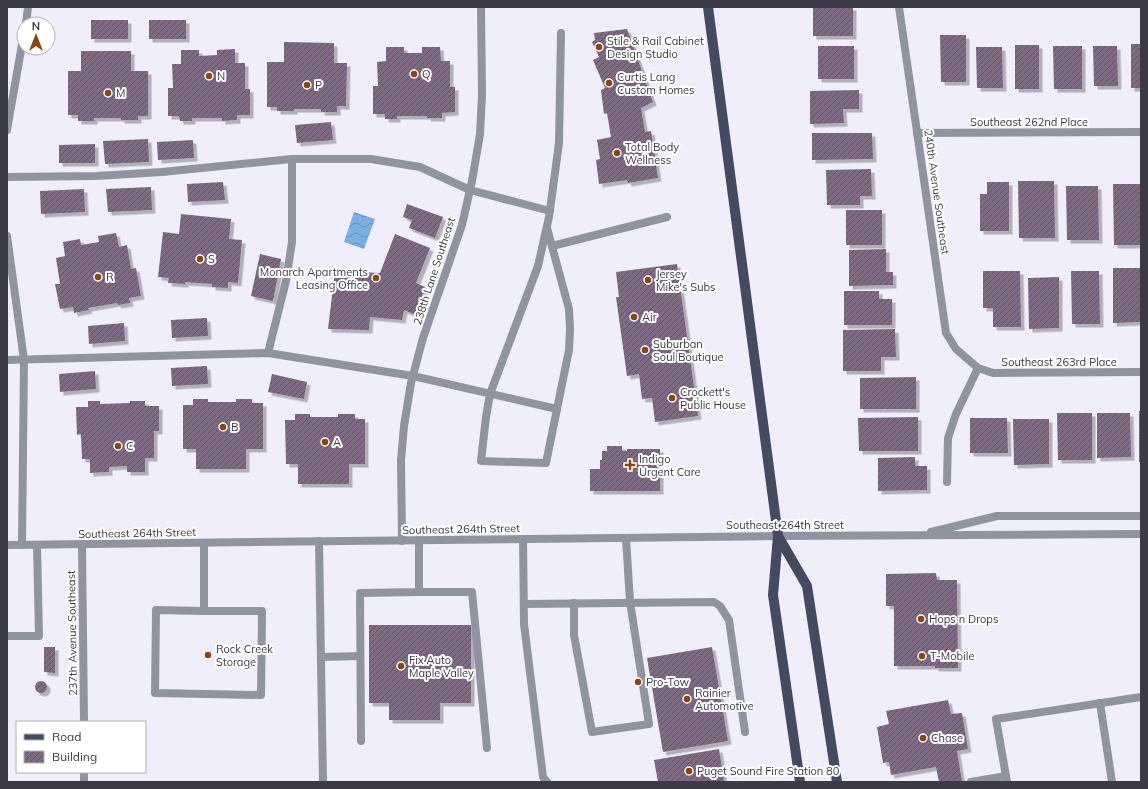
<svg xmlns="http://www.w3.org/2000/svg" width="1148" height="789" font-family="Mulish,sans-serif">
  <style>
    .water { fill: url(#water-waves) }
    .building { fill: url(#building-hatch); filter: url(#shadow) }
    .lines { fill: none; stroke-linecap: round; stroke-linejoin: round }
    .lane { stroke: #9094a1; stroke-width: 8 }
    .street { stroke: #9094a1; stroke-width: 8 }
    .primary { stroke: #444a60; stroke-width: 10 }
    .poi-dot { fill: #884616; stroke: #fff; stroke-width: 1.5 }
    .labels { text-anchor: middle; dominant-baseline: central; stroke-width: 4; stroke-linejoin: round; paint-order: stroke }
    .poi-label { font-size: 11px; fill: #3d3a47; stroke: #fff; text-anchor: start }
    .street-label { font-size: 11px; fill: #3d3a47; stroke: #fff }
  </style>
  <defs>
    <pattern id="water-waves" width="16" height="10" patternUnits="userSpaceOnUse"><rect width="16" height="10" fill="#7bafe4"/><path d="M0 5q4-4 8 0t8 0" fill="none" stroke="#668fbb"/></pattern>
    <pattern id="building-hatch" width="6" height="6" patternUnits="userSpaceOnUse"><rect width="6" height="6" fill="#7e6a83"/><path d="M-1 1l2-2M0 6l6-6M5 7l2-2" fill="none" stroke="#635468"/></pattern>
    <filter id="shadow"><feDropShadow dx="3.5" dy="3.5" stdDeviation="0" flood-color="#0004"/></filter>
  </defs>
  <rect width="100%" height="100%" fill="#f1eefb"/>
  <polygon class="water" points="354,212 375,219 364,249 344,242"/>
  <g class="building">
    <rect x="813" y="7" width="40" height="29"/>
    <rect x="91" y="20" width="37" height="19"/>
    <rect x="149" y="20" width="37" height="19"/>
    <polygon points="627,29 653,102 641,108 645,132 651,131 658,178 628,183 627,180 599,184 596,160 600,159 597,140 611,137 607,113 604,114 601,90 605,88 593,60 599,57 592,42 595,40 594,33"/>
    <polygon points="940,35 966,35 966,82 941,82"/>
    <polygon points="284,42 334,43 334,63 347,63 346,106 337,106 337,112 321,112 321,109 294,109 294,111 277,111 277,107 267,107 267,62 284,62"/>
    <rect x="1131" y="44" width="10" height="44"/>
    <rect x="1015" y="45" width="24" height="44"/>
    <rect x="818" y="46" width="36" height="33"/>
    <polygon points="1053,46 1082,46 1082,89 1054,89"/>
    <polygon points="1093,46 1117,46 1118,86 1094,86"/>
    <polygon points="386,47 404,47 404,53 422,53 422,47 440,47 441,61 450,61 450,87 455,87 455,112 442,113 442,118 427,118 427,116 397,116 397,119 385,119 385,114 373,114 373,86 378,86 377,62 386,61"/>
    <polygon points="976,47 1002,47 1003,88 977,88"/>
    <polygon points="235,49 235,63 245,63 245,89 250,89 250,115 237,115 237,120 222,121 222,118 192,118 192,121 180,121 179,116 168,116 168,88 173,88 172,64 181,64 181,50 199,50 199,56 217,55 217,50"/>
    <polygon points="81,51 131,51 131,71 148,71 148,116 138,116 138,120 121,120 121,118 94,118 94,121 78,121 78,115 68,115 68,71 81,71"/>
    <polygon points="859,90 859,109 843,109 844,123 810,124 810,91"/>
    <polygon points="331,122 333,140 297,143 295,125"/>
    <polygon points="812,133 872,133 873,159 812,160"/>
    <polygon points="148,139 149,162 105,164 103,141"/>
    <polygon points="193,140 194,158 158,160 157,142"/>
    <polygon points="95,144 95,163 59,163 59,145"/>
    <polygon points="871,169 872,196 860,196 860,205 827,205 826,170"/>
    <polygon points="1018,181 1054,181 1055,238 1019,238"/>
    <polygon points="223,182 225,200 188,202 187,184"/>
    <polygon points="987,182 1009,182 1009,231 980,231 980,194 987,194"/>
    <polygon points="1113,184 1141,184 1141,245 1114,245"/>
    <polygon points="1066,186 1098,186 1099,240 1067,240"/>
    <polygon points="151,187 152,210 108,212 106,189"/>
    <polygon points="84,189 85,212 41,214 40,191"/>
    <polygon points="407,204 443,217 435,238 409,228 412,220 403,217"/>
    <rect x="846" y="210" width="36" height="35"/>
    <polygon points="181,214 231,219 229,239 242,240 238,283 228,282 228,288 212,287 212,284 185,282 185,284 168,283 169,278 158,277 163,232 179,234"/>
    <polygon points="116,233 119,247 127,245 131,269 136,268 141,296 129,298 130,303 118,305 117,303 88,308 89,310 74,313 73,307 60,309 55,284 60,284 56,258 65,256 63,242 80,239 81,245 99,242 98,236"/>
    <polygon points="395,234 430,248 416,283 425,287 416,315 404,310 402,320 370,317 369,330 328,329 335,271 380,273"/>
    <polygon points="886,249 886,272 893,272 893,285 849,286 849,250"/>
    <polygon points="260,254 281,259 273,301 251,296"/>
    <polygon points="677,264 698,416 655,422 652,398 642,399 639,374 627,376 616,297 619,297 616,272"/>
    <polygon points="1113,268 1141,268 1141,322 1113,323"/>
    <polygon points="983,271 1020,271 1021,327 993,327 993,308 983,308"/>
    <polygon points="1071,271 1099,271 1100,324 1072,324"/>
    <polygon points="1059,277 1059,328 1029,329 1028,278"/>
    <polygon points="844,291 879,291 879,299 892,299 892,325 844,325"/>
    <polygon points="207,318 208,336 172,338 171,320"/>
    <polygon points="124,323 125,341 89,344 88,326"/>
    <polygon points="895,329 896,357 881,357 881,371 843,371 843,330"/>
    <polygon points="207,366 208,384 172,386 171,368"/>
    <polygon points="95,371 96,389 60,392 59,374"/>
    <polygon points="272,374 307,382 304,399 268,392"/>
    <polygon points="916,377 916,409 860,409 860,378"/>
    <polygon points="193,399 208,399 208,402 236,402 236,399 252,399 252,403 263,403 263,449 246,449 246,469 196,469 196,449 183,449 183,405 193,405"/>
    <polygon points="88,401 100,401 100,404 130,403 130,401 145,401 145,406 159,406 159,431 154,431 154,458 145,458 145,472 127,472 127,466 109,467 109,472 90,473 90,459 82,459 81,434 77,435 76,407 88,407"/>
    <rect x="1139" y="411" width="2" height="51"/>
    <polygon points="1057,413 1092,413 1092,460 1058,460"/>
    <polygon points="1097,413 1130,413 1131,457 1097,458"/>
    <polygon points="295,414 310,414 310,417 338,417 338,414 355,414 355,419 365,419 365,464 349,464 349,484 298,484 298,464 286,464 285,420 295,420"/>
    <polygon points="918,417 918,451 859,451 858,418"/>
    <polygon points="970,418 1007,418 1008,453 970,453"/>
    <polygon points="1013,419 1049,419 1049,464 1014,465"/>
    <polygon points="607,446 622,446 622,451 627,451 627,449 660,449 660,491 590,491 590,469 600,469 600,460 602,460 602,451 607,451"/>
    <polygon points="915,457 915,466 927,466 927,490 878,491 878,458"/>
    <polygon points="936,573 937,580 957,580 958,668 935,668 935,666 894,666 894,606 886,606 886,574"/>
    <polygon points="369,625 471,625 471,703 440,703 440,720 389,720 389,703 369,703"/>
    <polygon points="44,647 55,647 55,673 44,672"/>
    <polygon points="712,647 728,741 663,752 647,658"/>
    <circle cx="41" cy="687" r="6"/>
    <polygon points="948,700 951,714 962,713 968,749 957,751 962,782 939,782 936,767 891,775 889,762 883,763 877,727 889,724 886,711"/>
    <polygon points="719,749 724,782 658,782 654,760"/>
  </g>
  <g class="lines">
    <g class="lane">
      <polyline points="26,24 28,7"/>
      <polyline points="7,130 24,33"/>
      <polyline points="7,177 97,176 162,172 292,159 371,159 420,167 470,190 550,211"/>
      <polyline points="547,228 569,309 570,330 569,350 546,463 481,461 486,417 490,394 538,266 549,217 559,143 561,33"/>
      <polyline points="7,236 24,360 22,545"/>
      <polyline points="552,246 667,217"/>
      <polyline points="268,353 286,281 292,242 292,159"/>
      <polyline points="7,360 268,353 413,376 557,409"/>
      <polyline points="947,482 948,438 956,414 978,368"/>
      <polyline points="523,539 524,624 543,777 547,782"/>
      <polyline points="319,541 323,782"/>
      <polyline points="419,592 472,592 487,748"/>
      <polyline points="574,603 574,635 592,732 649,724 630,602 626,538"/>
      <polyline points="524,604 714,602 720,606 729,620 745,732"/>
      <polyline points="204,611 262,611 261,695 155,693 156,610 204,611 204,543"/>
      <polyline points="7,636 39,636 37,545"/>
      <polyline points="321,657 360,656"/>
      <polyline points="1100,703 1112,782"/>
      <polyline points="361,741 360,593 419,592 419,540"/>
      <polyline points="971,782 1006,776"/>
      <polyline points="1007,782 996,719 1141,697"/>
    </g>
    <g class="street">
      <polyline points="899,7 946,333 956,349 978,368 993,373 1141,372"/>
      <polyline points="917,133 1141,132"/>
      <polyline points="931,532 997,516 1141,516"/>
      <polyline points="402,541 401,460 404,426 411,383 423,338 462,225 472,181 480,134 482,95 481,7"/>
      <polyline points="82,544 84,722"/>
      <polyline points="7,545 778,536 1141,534"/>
      <polyline points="84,772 84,782"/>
    </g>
    <g class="primary">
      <polyline points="708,7 778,536 773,595 800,782"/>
      <polyline points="778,536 807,586 837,782"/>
    </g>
  </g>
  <g class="poi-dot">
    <circle cx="599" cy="47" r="4"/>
    <circle cx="414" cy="74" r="4"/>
    <circle cx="209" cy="76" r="4"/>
    <circle cx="609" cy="83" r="4"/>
    <circle cx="307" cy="85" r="4"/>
    <circle cx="108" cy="93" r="4"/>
    <circle cx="617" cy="153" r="4"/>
    <circle cx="200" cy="259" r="4"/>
    <circle cx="98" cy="277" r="4"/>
    <circle cx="376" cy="278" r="4"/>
    <circle cx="648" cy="280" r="4"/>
    <circle cx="634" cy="317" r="4"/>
    <circle cx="645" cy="350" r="4"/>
    <circle cx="672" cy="398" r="4"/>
    <circle cx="223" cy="427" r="4"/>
    <circle cx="325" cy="442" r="4"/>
    <circle cx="118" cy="446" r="4"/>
    <path d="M628 459h4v4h4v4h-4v4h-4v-4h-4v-4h4z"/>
    <circle cx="921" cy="619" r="4"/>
    <circle cx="208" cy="655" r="4"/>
    <circle cx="922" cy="656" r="4"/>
    <circle cx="401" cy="666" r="4"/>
    <circle cx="638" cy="682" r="4"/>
    <circle cx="687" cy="699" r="4"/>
    <circle cx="923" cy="738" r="4"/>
    <circle cx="689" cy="771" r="4"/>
  </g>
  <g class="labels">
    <g class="poi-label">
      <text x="607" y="41">Stile &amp; Rail Cabinet<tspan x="607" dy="13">Design Studio</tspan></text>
      <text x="422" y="74">Q</text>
      <text x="217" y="76">N</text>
      <text x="617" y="77">Curtis Lang<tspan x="617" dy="13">Custom Homes</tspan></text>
      <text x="315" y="85">P</text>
      <text x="116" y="93">M</text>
      <text x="625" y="147">Total Body<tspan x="625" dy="13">Wellness</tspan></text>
      <text x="208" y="259">S</text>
      <text x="368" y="272" text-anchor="end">Monarch Apartments<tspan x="368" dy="13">Leasing Office</tspan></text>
      <text x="656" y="274">Jersey<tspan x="656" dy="13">Mike's Subs</tspan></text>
      <text x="106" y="277">R</text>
      <text x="642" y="317">Air</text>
      <text x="653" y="344">Suburban<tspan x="653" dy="13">Soul Boutique</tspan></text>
      <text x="680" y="392">Crockett's<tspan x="680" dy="13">Public House</tspan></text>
      <text x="231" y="427">B</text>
      <text x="333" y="442">A</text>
      <text x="126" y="446">C</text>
      <text x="639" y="459">Indigo<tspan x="639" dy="13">Urgent Care</tspan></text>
      <text x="929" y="619">Hops n Drops</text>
      <text x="216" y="649">Rock Creek<tspan x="216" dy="13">Storage</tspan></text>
      <text x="930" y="656">T-Mobile</text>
      <text x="409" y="660">Fix Auto<tspan x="409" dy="13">Maple Valley</tspan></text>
      <text x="646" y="682">Pro-Tow</text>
      <text x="695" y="693">Rainier<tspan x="695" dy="13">Automotive</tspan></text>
      <text x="931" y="738">Chase</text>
      <text x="697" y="771">Puget Sound Fire Station 80</text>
    </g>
    <g class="street-label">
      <text x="1029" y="122">Southeast 262nd Place</text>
      <text transform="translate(937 192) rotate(82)">240th Avenue Southeast</text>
      <text transform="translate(434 271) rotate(-72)">238th Lane Southeast</text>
      <text x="1059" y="362">Southeast 263rd Place</text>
      <text x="785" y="525">Southeast 264th Street</text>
      <text transform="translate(461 529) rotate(-1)">Southeast 264th Street</text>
      <text transform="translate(137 533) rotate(-1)">Southeast 264th Street</text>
      <text transform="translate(72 633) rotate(-91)">237th Avenue Southeast</text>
    </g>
  </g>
  <rect width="1148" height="789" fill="none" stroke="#3d3a47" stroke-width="16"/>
  <rect x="16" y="721" width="130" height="52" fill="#ffffff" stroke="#b1b0b5"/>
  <rect x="24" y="734" width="20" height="6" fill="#444a60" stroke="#b1b0b5"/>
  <text x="52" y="741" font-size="12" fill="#3d3a47">Road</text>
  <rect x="24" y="751" width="20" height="12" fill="url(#building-hatch)" stroke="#b1b0b5"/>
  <text x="52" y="761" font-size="12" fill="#3d3a47">Building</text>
  <g transform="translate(36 36)"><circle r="19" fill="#ffffff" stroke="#b1b0b5"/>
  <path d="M0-3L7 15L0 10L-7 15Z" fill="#884616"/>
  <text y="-6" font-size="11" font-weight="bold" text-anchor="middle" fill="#3d3a47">N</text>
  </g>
</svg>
